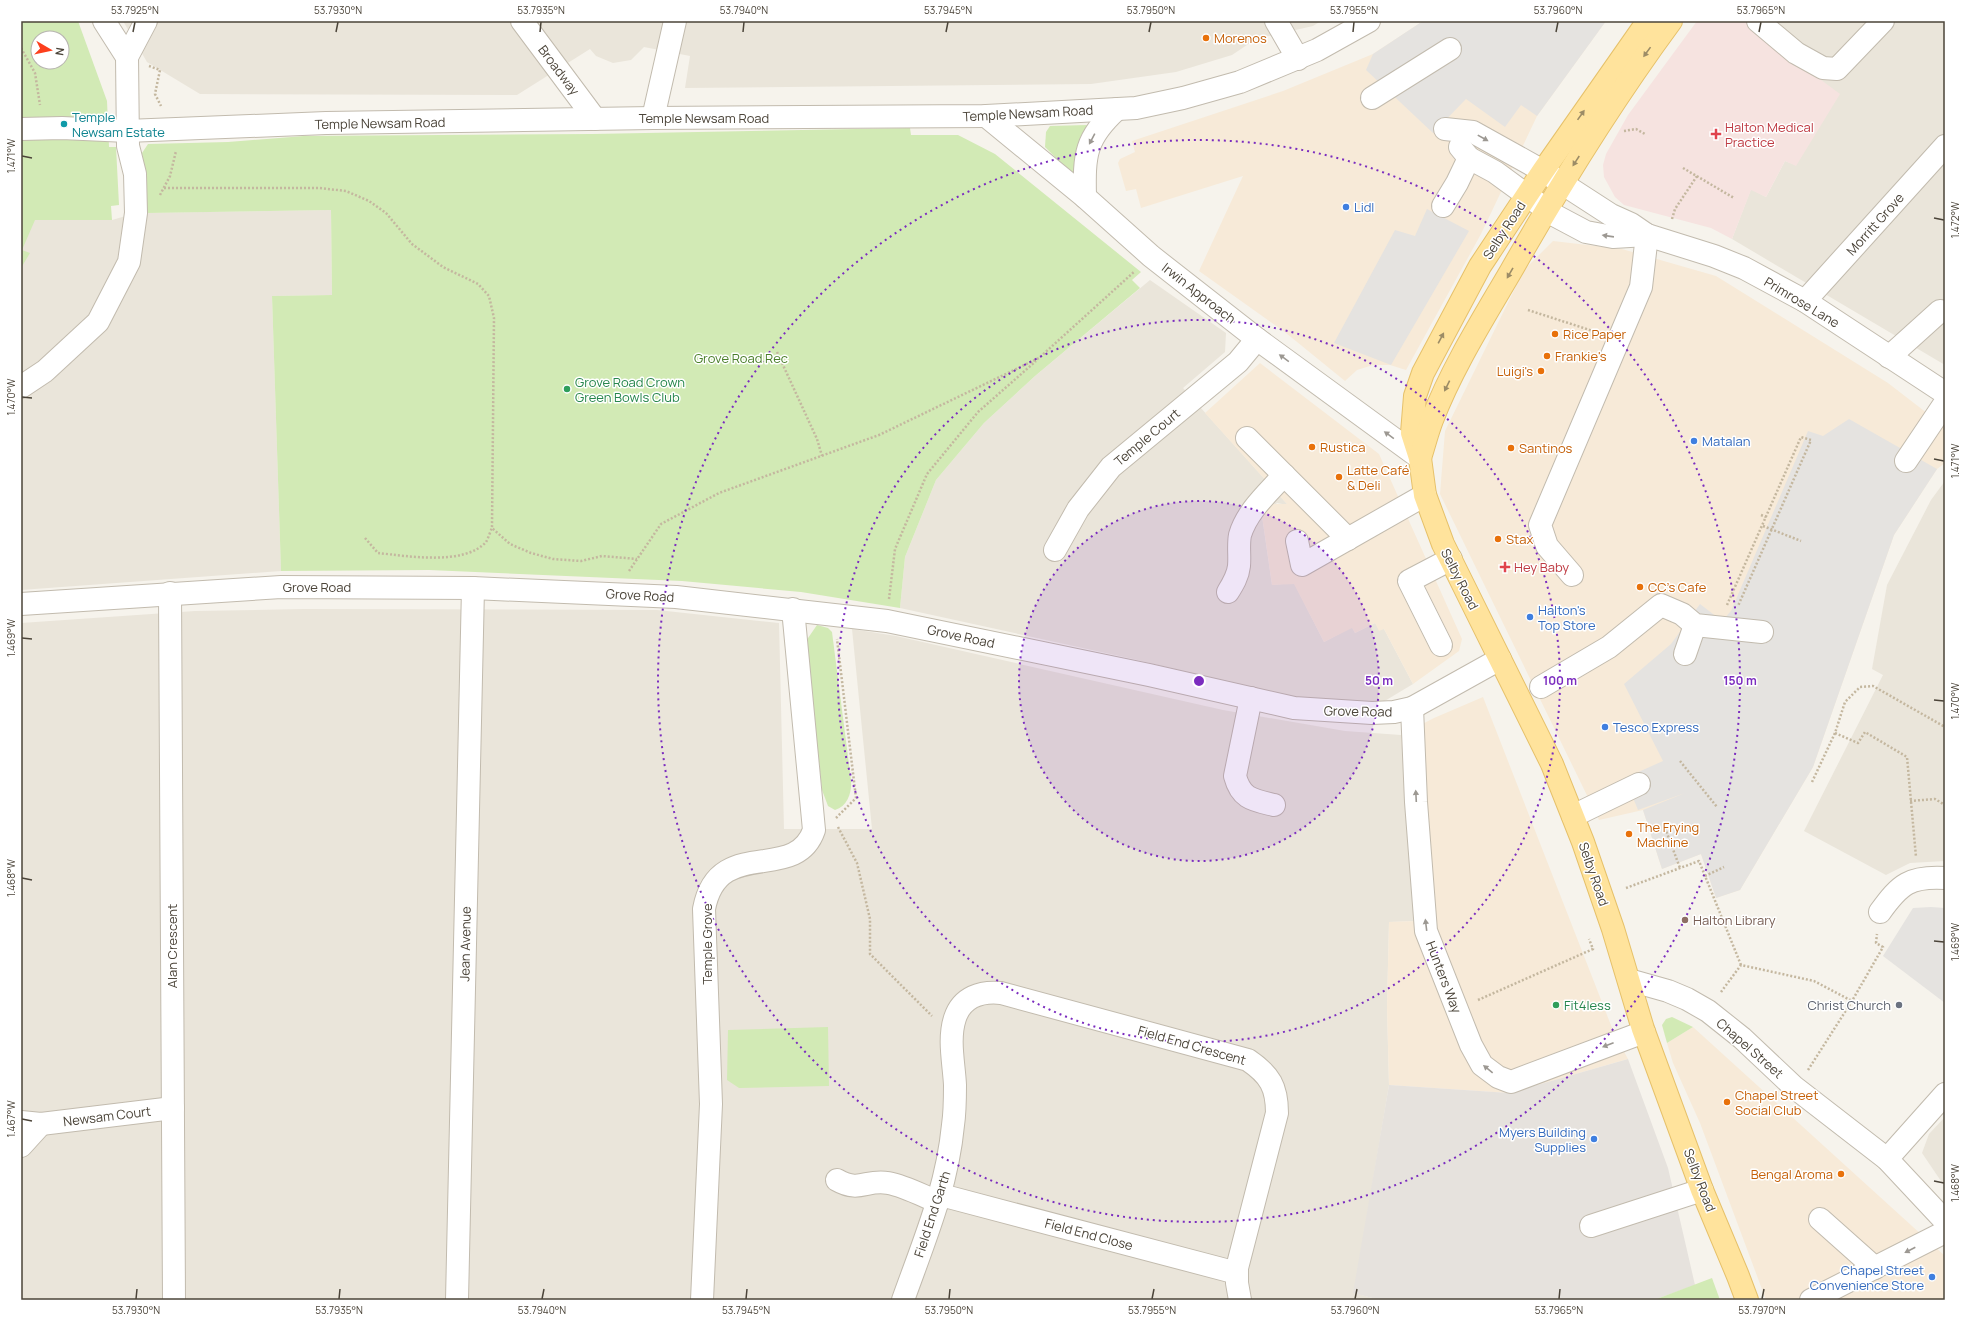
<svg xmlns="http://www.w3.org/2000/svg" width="1966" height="1321" font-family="Manrope,sans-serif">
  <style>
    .residential { fill: #eae5da }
    .commercial { fill: #f7ead8 }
    .industrial { fill: #e6e2dd }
    .medical { fill: #f6e3e0 }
    .green { fill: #d2eab5; fill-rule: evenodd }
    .parking { fill: #e5e3e0 }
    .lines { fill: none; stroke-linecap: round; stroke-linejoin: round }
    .minor-casing { stroke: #c2bbae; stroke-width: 24 }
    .major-casing { stroke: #e6c16a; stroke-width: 24 }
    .path { stroke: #c4b79f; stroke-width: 2.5; stroke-dasharray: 2 2; stroke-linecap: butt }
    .minor { stroke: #fff; stroke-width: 22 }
    .major { stroke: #ffe39c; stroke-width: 22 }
    .oneway { fill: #9c8c66 }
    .oneway2 { fill: #9c9892 }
    .ticks { fill: none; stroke: #4b4439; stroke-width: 1.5 }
    .ring { fill: none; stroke: #7b2cbf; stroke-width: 2; stroke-dasharray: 2 4 }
    .food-dot { fill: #e8710a; stroke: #fff; stroke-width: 1.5 }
    .culture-dot { fill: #0f9aa8; stroke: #fff; stroke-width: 1.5 }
    .health-dot { fill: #e0444e; stroke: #fff; stroke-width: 1.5 }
    .shop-dot { fill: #3f7fe0; stroke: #fff; stroke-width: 1.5 }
    .leisure-dot { fill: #2e9e5b; stroke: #fff; stroke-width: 1.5 }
    .education-dot { fill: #8d6e63; stroke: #fff; stroke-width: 1.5 }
    .worship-dot { fill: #6b7280; stroke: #fff; stroke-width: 1.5 }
    .labels { text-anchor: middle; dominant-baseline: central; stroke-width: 3; stroke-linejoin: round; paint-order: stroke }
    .food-label { font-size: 13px; fill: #c56008; stroke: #fff; text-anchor: start }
    .street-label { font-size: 13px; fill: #4b4439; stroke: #fff }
    .culture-label { font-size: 13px; fill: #0d838f; stroke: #fff; text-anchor: start }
    .health-label { font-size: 13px; fill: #be3a42; stroke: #fff; text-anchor: start }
    .shop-label { font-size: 13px; fill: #366cbe; stroke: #fff; text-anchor: start }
    .park-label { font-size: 13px; fill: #4a7f2a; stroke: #fff }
    .leisure-label { font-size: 13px; fill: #27864d; stroke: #fff; text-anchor: start }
    .education-label { font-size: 13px; fill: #785e54; stroke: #fff; text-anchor: start }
    .worship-label { font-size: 13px; fill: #5b616d; stroke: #fff; text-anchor: end }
    .centre { fill: #7b2cbf; stroke: #fff; stroke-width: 2 }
    .ring-label { font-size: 12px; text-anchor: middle; font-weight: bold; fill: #7b2cbf; stroke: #fff; stroke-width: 3; stroke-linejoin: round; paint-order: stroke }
    .neatline { fill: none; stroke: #4b4439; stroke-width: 1.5 }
    .ticks-label { font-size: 10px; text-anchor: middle; fill: #4b4439 }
  </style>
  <rect width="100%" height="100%" fill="#f6f3ec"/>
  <g class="residential">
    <polygon points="123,21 1321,21 1313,26 1256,39 1232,55 1176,72 1091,84 685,88 690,56 644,47 631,60 613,63 596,56 590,49 517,95 200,94 147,62"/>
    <polygon points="1750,21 1945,21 1945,365 1732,239 1751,189 1766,197 1785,161 1796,165 1782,51"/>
    <polygon points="331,210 332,295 272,296 281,571 21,590 21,219 112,220 136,213"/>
    <polygon points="1150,280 1226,333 1225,352 1183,388 1288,505 1277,503 1262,516 1272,585 1294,583 1324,642 1352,627 1355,633 1375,623 1384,629 1413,684 1383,702 1302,698 1284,695 1133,659 900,608 905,557 936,480 984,423 1035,376"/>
    <polygon points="1945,481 1945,861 1910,863 1886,875 1804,831 1883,675 1872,669 1887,585 1931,500"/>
    <polygon points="304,609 657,610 779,623 784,829 872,829 852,629 896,636 1223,710 1345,731 1401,735 1416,921 1389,922 1387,1007 1389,1085 1354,1293 1380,1300 21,1300 21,623 195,611"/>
    <polygon points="1945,1117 1945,1187 1922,1153 1929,1134"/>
  </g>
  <g class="commercial">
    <polygon points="1423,21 1606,21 1537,116 1481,234 1406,370 1390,365 1373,365 1357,370 1345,381 1286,333 1199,271 1243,176 1141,208 1136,189 1126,191 1118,163 1120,159 1135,152 1132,141 1283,91 1373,54"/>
    <polygon points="1553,241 1622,249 1716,276 1888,383 1945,427 1945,463 1937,469 1894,535 1813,767 1740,890 1716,898 1701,854 1662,869 1643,810 1599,820 1440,494 1445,431 1524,270"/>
    <polygon points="1260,363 1379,454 1462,639 1459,651 1413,684 1384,629 1379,631 1375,623 1355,633 1352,628 1324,642 1294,584 1272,585 1262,516 1268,507 1272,504 1287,504 1205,413"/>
    <polygon points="1483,697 1614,1033 1628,1059 1509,1093 1389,1085 1387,1007 1389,922 1416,921 1401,735 1434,718"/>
    <polygon points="1693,1027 1945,1256 1945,1300 1766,1300 1700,1123 1673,1063 1667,1043"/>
  </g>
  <polygon class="industrial" points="1628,1059 1668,1168 1695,1285 1654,1300 1380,1300 1353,1293 1389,1085 1509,1093"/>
  <polygon class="medical" points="1697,21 1750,21 1782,51 1840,94 1796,166 1785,161 1766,197 1751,190 1732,239 1711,228 1624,205 1615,197 1604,177 1603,165 1606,154 1628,115"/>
  <g class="green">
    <path d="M21,21H78L107,101L109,147H116L119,205L111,206L112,220H35L22,250L30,253L21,268ZM38,38H62V62H38Z"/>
    <polygon points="1087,125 1075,172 1071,173 1045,147 1046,132 1050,126"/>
    <polygon points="910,128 911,135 958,135 995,154 1141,272 1132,280 1140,288 1035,376 984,423 936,480 905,557 900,608 801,592 682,581 429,570 281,571 272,296 332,295 331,210 147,213 142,153 148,144 228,142 304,136 592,134"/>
    <path d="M817,625L828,628L832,632L851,780C852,792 848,806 835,810L828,806L822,790L806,641Z"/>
    <polygon points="1672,1017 1693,1027 1667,1043 1662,1025 1666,1019"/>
    <polygon points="828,1027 829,1086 739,1088 727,1080 728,1030"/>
    <polygon points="1712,1278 1720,1300 1654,1300"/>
  </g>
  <g class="parking">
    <polygon points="1423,21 1606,21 1537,116 1521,105 1505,127 1466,99 1433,133 1366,70 1373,54"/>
    <polygon points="1427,209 1469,231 1391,365 1334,343 1395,230 1415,236"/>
    <polygon points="1849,419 1937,469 1894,535 1813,767 1740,890 1716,898 1701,854 1662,869 1643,810 1685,793 1638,810 1625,778 1663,761 1624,684 1671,644 1700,604 1722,621 1731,611 1808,431 1823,436"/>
    <polygon points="1931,907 1945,908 1945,1003 1883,956 1913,908"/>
  </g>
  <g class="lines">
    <g class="minor-casing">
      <g id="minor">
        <polyline points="522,21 595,119"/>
        <polyline points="1276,21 1298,59"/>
        <polyline points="1758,21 1796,53 1823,68 1837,69 1883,21"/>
        <polyline points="127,57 146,21"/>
        <polyline points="1372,98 1450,49"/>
        <polyline points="986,116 1085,197 1151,256 1257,339 1420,458"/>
        <polyline points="653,118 675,21"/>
        <polyline points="21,129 62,128 127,131 326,123 653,118 986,116 1136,108 1183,98 1240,82 1317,50 1369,21"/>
        <polyline points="1445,129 1473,132 1543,171 1611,215 1631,224 1647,235 1714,256 1744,268 1805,301 1945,393"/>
        <polyline points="1469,158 1495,172 1554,215 1586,232 1613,237 1647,235"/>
        <path d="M1085,197C1084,155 1085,138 1117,109"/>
        <polyline points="1443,206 1457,183 1469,158 1460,147"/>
        <polyline points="1805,301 1945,146"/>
        <polyline points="1889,357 1940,311"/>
        <polyline points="21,387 45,371 98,322 129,262 136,213 135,174 128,146 127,57 104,21"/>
        <polyline points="1247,438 1348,539"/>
        <polyline points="1906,461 1945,403"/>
        <polyline points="1297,541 1302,565 1425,495"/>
        <polyline points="1055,550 1078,509 1111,467 1238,362 1257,339"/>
        <polyline points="1572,575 1547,546 1540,525 1641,287 1647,235"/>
        <path d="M1228,592C1233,584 1238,576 1239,566C1240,556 1238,545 1240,535C1247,511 1268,493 1284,475"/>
        <polyline points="170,593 174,1300"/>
        <polyline points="21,604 281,587 473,588 676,597 887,621 1149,675 1294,708 1372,713 1394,712 1412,708 1500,659"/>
        <polyline points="1441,645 1409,581 1451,559"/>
        <polyline points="1685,654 1695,625"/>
        <polyline points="1541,687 1609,647 1661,605 1682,614 1695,625 1762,632"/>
        <path d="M1251,698L1235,776C1241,799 1253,800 1274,805"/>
        <polyline points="1412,708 1416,802 1426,931 1471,1045 1482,1065 1498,1077 1511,1082 1644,1032"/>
        <polyline points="1573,816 1639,784"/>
        <path d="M1880,912C1900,884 1910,876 1945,878"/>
        <polyline points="1629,980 1668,991 1687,999 1708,1011 1742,1038 1794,1087 1887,1159 1945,1221"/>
        <polyline points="21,1122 41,1124 173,1108"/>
        <polyline points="21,1146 41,1124"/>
        <polyline points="1887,1159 1945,1094"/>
        <path d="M837,1180C860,1193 866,1179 888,1183C905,1186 923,1196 938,1202"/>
        <polyline points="941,1195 1237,1273"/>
        <polyline points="1820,1219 1875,1268"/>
        <polyline points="1591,1226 1702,1190"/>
        <polyline points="457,1300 473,588"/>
        <path d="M702,1300L711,1104L704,909C718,834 795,885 814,830L793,609"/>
        <path d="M903,1300C924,1241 947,1188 953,1125C955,1112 955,1098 955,1085C954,1064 948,1039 955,1018C962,997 981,991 1001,993L1248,1060C1270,1075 1277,1087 1277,1113L1237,1268V1283L1240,1300"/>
        <polyline points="1811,1300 1945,1232"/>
      </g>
    </g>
    <g class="major-casing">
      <g id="major">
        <polyline points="1648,21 1543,171 1480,266 1423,373 1415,396 1412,433 1420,458 1425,495 1443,544 1552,764 1583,842 1613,929 1643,1029 1702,1190 1738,1276 1747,1300"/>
        <path d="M1420,458C1424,446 1427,433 1432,420C1452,368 1483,319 1511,271C1560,185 1612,101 1671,21"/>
      </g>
    </g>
    <g class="path">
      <polyline points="21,48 35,73 40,105"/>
      <polyline points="149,66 160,70 155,94 161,106"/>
      <polyline points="1624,131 1636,129 1645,134"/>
      <polyline points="1683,168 1734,198"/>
      <polyline points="164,188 319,188 346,191 369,201 386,213 412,244 443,267 478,284 489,296 494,318 492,528 510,544 531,553 553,559 581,561 602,556 637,559"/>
      <polyline points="160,195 170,176 176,151"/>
      <polyline points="1672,219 1675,209 1697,176"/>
      <polyline points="1528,310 1596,332"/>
      <polyline points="777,352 817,439 822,456"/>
      <polyline points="1761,515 1766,517"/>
      <polyline points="1763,526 1801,541"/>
      <path d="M365,538L378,553C407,556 464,566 486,542C488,539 490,532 492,528"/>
      <polyline points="629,571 661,524 719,493 879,435 1039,358 1135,271"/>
      <polyline points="889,599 895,549 927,474 978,412 1036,361"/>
      <polyline points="1727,605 1801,437 1811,440 1738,606"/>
      <polyline points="1835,733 1858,743 1865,732 1907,757 1916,857"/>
      <polyline points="1680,761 1717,807"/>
      <polyline points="1812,782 1835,733 1845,702 1860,687 1873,686 1945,727"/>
      <polyline points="1910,801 1935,799 1945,805"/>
      <polyline points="836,818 856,798 837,639"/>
      <polyline points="838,827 857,863 870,919 870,954 932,1016"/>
      <polyline points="1665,828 1680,868"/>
      <polyline points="1705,876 1724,867"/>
      <polyline points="1626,888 1699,861 1741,965"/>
      <polyline points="1721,992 1741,965 1814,981 1852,1001"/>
      <polyline points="1478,1000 1593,949 1589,939"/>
      <polyline points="1808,1070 1852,1001 1883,947 1876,943 1877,934"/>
    </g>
    <use href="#minor" class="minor"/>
    <use href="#major" class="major"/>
  </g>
  <defs><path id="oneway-solid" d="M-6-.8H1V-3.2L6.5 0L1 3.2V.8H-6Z"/></defs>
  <g class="oneway">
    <use href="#oneway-solid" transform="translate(1647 52) rotate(126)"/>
    <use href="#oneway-solid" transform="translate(1581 115) rotate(-55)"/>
    <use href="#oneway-solid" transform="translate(1576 161) rotate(123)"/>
    <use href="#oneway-solid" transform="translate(1510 273) rotate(120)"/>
    <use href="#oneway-solid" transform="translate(1441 338) rotate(-62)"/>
    <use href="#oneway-solid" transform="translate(1447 386) rotate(116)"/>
  </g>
  <g class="oneway2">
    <use href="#oneway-solid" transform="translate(1483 138) rotate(29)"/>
    <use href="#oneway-solid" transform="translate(1092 139) rotate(118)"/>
    <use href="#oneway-solid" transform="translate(1608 236) rotate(-172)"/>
    <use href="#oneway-solid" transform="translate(1284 358) rotate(-144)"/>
    <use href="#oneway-solid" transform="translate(1389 435) rotate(-144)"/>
    <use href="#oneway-solid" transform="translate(1416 796) rotate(-93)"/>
    <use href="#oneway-solid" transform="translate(1426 925) rotate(-97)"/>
    <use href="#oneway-solid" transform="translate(1608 1045) rotate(159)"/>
    <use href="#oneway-solid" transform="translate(1488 1069) rotate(-141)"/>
    <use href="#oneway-solid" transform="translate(1910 1250) rotate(153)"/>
  </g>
  <path class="ticks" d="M133,32L135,22M336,32L338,22M540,32L541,22M743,32L744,22M946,32L948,22M1149,32L1151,22M1353,32L1354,22M1556,32L1558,22M1759,32L1761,22M22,156L32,158M1934,218L1944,220M22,397L32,398M1934,459L1944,461M22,638L32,639M1934,700L1944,701M22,878L32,880M1934,941L1944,942M22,1119L32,1121M1934,1181L1944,1183M136,1299L137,1289M339,1299L340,1289M542,1299L544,1289M746,1299L747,1289M949,1299L950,1289M1152,1299L1154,1289M1355,1299L1357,1289M1559,1299L1560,1289M1762,1299L1764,1289"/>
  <circle cx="1199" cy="681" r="180" fill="#7b2cbf" fill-opacity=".12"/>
  <g class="ring">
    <circle cx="1199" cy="681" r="180"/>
    <circle cx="1199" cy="681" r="361"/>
    <circle cx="1199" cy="681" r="541"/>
  </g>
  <g class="food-dot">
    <circle cx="1206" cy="38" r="4"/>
    <circle cx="1555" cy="334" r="4"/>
    <circle cx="1547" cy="356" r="4"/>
    <circle cx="1541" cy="371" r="4"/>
    <circle cx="1312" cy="447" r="4"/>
    <circle cx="1511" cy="448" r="4"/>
    <circle cx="1339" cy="477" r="4"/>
    <circle cx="1498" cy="539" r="4"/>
    <circle cx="1640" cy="587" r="4"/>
    <circle cx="1629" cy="834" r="4"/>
    <circle cx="1727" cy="1102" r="4"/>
    <circle cx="1841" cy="1174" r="4"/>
  </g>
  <circle class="culture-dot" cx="64" cy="124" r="4"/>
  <g class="health-dot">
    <path d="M1714 128h4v4h4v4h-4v4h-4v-4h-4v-4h4z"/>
    <path d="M1503 561h4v4h4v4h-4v4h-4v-4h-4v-4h4z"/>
  </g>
  <g class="shop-dot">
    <circle cx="1346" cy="207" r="4"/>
    <circle cx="1694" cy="441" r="4"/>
    <circle cx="1530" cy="617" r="4"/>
    <circle cx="1605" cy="727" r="4"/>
    <circle cx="1594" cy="1139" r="4"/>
    <circle cx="1932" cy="1277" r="4"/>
  </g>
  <g class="leisure-dot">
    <circle cx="567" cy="389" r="4"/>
    <circle cx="1556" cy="1005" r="4"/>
  </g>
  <circle class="education-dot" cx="1685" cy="920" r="4"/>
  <circle class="worship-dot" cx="1899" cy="1005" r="4"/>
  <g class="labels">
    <g class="food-label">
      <text x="1214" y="38">Morenos</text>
      <text x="1563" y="334">Rice Paper</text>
      <text x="1555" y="356">Frankie's</text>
      <text x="1533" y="371" text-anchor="end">Luigi's</text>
      <text x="1320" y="447">Rustica</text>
      <text x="1519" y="448">Santinos</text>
      <text x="1347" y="470">Latte Café<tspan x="1347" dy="15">&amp; Deli</tspan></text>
      <text x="1506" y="539">Stax</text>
      <text x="1648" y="587">CC's Cafe</text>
      <text x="1637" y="827">The Frying<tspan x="1637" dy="15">Machine</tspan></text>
      <text x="1735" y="1095">Chapel Street<tspan x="1735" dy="15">Social Club</tspan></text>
      <text x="1833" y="1174" text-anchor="end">Bengal Aroma</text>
    </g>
    <g class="street-label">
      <text transform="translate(559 70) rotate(53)">Broadway</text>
      <text transform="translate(1028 113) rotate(-3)">Temple Newsam Road</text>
      <text x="704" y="118">Temple Newsam Road</text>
      <text transform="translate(380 123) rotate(-1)">Temple Newsam Road</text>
      <text transform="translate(1875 224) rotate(-48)">Morritt Grove</text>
      <text transform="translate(1504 230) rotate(-57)">Selby Road</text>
      <text transform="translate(1199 293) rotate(38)">Irwin Approach</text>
      <text transform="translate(1802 302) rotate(31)">Primrose Lane</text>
      <text transform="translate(1147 437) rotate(-40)">Temple Court</text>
      <text transform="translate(1460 579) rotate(63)">Selby Road</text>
      <text x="317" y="587">Grove Road</text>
      <text transform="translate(640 595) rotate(3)">Grove Road</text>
      <text transform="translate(961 636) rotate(12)">Grove Road</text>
      <text transform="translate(1358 711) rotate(1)">Grove Road</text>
      <text transform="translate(1594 874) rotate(71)">Selby Road</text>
      <text transform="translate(465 944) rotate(-89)">Jean Avenue</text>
      <text transform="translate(707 944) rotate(-90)">Temple Grove</text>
      <text transform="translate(172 946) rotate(-90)">Alan Crescent</text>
      <text transform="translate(1444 977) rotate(69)">Hunters Way</text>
      <text transform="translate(1192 1045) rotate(16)">Field End Crescent</text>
      <text transform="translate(1750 1048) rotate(41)">Chapel Street</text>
      <text transform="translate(107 1116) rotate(-7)">Newsam Court</text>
      <text transform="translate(1700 1180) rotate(69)">Selby Road</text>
      <text transform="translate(932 1214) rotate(-72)">Field End Garth</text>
      <text transform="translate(1089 1234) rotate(15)">Field End Close</text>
    </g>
    <g class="culture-label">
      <text x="72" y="117">Temple<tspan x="72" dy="15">Newsam Estate</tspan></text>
    </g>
    <g class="health-label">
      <text x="1725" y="127">Halton Medical<tspan x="1725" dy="15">Practice</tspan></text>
      <text x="1514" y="567">Hey Baby</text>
    </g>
    <g class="shop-label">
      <text x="1354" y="207">Lidl</text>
      <text x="1702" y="441">Matalan</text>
      <text x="1538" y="610">Halton's<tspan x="1538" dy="15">Top Store</tspan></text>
      <text x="1613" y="727">Tesco Express</text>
      <text x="1586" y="1132" text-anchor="end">Myers Building<tspan x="1586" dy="15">Supplies</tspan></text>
      <text x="1924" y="1270" text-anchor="end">Chapel Street<tspan x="1924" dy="15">Convenience Store</tspan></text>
    </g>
    <g class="park-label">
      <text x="741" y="358">Grove Road Rec</text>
    </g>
    <g class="leisure-label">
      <text x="575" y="382">Grove Road Crown<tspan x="575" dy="15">Green Bowls Club</tspan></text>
      <text x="1564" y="1005">Fit4less</text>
    </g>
    <g class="education-label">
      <text x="1693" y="920">Halton Library</text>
    </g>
    <g class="worship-label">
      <text x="1891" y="1005">Christ Church</text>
    </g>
  </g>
  <circle cx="1199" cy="681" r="6" class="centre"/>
  <g class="ring-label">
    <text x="1379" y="685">50 m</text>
    <text x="1560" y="685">100 m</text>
    <text x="1740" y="685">150 m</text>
  </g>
  <rect width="1966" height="1321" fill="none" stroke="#ffffff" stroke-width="44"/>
  <g transform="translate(50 50) rotate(99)"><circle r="19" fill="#ffffff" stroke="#b7b4b0"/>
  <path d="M0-3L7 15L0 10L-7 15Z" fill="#fc3f1d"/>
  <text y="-6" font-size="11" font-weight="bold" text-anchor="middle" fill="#4b4439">N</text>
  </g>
  <rect x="22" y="22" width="1922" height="1277" class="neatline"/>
  <g class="ticks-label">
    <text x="135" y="14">53.7925°N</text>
    <text x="338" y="14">53.7930°N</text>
    <text x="541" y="14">53.7935°N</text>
    <text x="744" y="14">53.7940°N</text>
    <text x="948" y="14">53.7945°N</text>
    <text x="1151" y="14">53.7950°N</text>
    <text x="1354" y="14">53.7955°N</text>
    <text x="1558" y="14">53.7960°N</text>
    <text x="1761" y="14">53.7965°N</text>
    <text transform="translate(11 156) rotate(-90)" y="4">1.471°W</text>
    <text transform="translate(1955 220) rotate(-90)" y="4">1.472°W</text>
    <text transform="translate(11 397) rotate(-90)" y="4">1.470°W</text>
    <text transform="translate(1955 461) rotate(-90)" y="4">1.471°W</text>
    <text transform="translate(11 638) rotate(-90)" y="4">1.469°W</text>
    <text transform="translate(1955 701) rotate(-90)" y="4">1.470°W</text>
    <text transform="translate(11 878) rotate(-90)" y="4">1.468°W</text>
    <text transform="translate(1955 942) rotate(-90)" y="4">1.469°W</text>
    <text transform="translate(11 1119) rotate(-90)" y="4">1.467°W</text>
    <text transform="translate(1955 1183) rotate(-90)" y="4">1.468°W</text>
    <text x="136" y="1314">53.7930°N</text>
    <text x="339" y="1314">53.7935°N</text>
    <text x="542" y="1314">53.7940°N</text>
    <text x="746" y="1314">53.7945°N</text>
    <text x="949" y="1314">53.7950°N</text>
    <text x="1152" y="1314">53.7955°N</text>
    <text x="1355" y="1314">53.7960°N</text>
    <text x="1559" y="1314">53.7965°N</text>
    <text x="1762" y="1314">53.7970°N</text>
  </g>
</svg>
